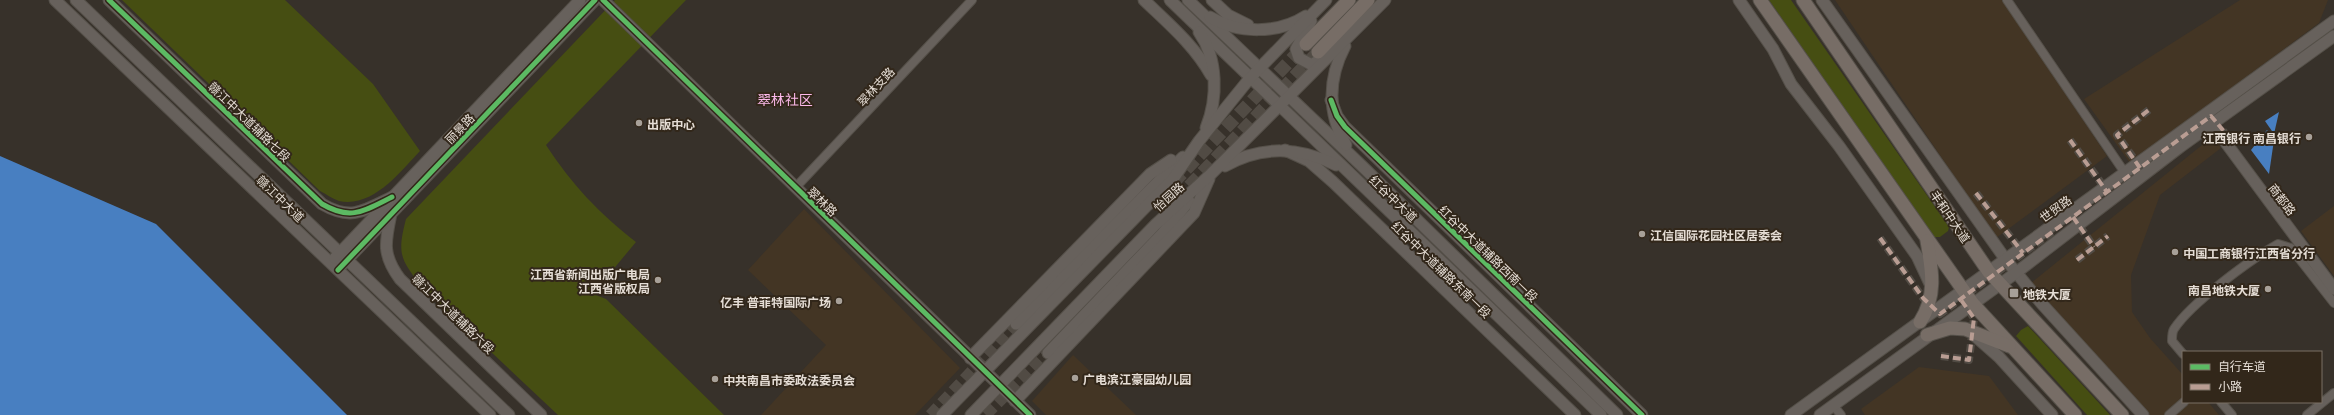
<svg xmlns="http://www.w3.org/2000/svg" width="2334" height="415" font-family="Georgia,'Noto Sans SC',serif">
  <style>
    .built { fill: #433524 }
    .green { fill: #464e12 }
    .water { fill: #487fc1 }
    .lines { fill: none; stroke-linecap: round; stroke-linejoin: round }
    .street-tunnel { stroke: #514b44; stroke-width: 8; stroke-dasharray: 8 4; stroke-linecap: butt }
    .secondary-tunnel { stroke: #514b44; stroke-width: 11; stroke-dasharray: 11 5.5; stroke-linecap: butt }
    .primary-tunnel { stroke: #514b44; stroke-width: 13; stroke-dasharray: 13 6; stroke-linecap: butt }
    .street-casing { stroke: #555049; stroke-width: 10 }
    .secondary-casing { stroke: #555049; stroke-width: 13 }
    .primary-casing { stroke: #555049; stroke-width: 15 }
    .street { stroke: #67615c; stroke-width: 8 }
    .secondary { stroke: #67615c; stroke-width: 11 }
    .primary { stroke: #776d66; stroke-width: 13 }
    .quiet { stroke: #b99d93; stroke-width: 4; stroke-dasharray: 8 4; stroke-linecap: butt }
    .cycleway-casing { stroke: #32271a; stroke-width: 8 }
    .cycleway { stroke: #5cba63; stroke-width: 5 }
    .poi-dot { fill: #a8a199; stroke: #32271a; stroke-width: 1.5 }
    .labels { text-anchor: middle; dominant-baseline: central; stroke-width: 4; stroke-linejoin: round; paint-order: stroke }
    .street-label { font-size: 12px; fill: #e5ddd5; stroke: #32271a }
    .poi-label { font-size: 12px; font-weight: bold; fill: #e5ddd5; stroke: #32271a; text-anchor: start }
    .quarter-label { font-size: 14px; fill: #fcb9eb; stroke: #32271a }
  </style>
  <rect width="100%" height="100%" fill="#37312a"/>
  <g class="built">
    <polygon points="1835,0 2003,0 2107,156 1996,238"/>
    <polygon points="2240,0 2328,0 2319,23 2130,163 2084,99"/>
    <polygon points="2212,137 2221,148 2160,195 2131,275 2132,312 2150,338 2183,375 2183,402 2208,402 2219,415 2149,415 2031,283"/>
    <polygon points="2334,206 2334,276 2301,231"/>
    <polygon points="804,209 960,368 915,415 761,415 826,345 748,270"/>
    <polygon points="1073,355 1136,415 1046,415 1032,401"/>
    <polygon points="1919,367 1989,376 2018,415 1865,415 1861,409"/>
  </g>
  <g class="green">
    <path d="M122,0H285L373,84L420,151C400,172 373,208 339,201C333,199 326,194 320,191Z"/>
    <path d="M615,0H686L546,145C573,186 598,212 636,242L611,272L588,292L606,299L724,415H558L422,287C400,259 397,254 406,219Z"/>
    <polygon points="1769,0 1791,0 1949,227 1948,231 1940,237 1933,237"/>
    <polygon points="2028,326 2110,415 2087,415 2016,336 2021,330"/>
  </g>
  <g class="water">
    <polygon points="2279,112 2274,134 2265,121"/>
    <polygon points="2267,130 2274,140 2269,174 2251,150"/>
    <polygon points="0,156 156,224 347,415 0,415"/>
  </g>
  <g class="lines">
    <g class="street-tunnel">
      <polyline points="2223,131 2233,142"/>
      <polyline points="2070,140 2107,191"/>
      <polyline points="2140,167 2117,135 2150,109"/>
      <polyline points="1976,193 2023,253"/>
      <polyline points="2073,217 2094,247"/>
      <polyline points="1880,238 1923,298 1940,314 2052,232"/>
      <polyline points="2077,260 2108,236"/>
      <polyline points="1941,356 1969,360 1974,318 1964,304"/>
    </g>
    <g class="secondary-tunnel">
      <polyline points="930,415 1016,324"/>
      <polyline points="986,415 1048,353"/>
    </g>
    <g class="primary-tunnel">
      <polyline points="1173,183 1305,45"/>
      <polyline points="1176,200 1318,52"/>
    </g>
    <g class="street-casing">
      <g id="street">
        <polyline points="2007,0 2125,173"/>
        <polyline points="795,188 972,0"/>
        <path d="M2183,354L2172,341C2172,336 2172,332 2174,329C2191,303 2251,259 2278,244L2291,248L2334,303"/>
        <polyline points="2221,402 2232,415"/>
        <polyline points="1833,405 1841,415"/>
        <polyline points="2169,415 2184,402"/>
        <polyline points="2307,415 2334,393"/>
      </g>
    </g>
    <g class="secondary-casing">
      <g id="secondary">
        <polyline points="55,0 490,415"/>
        <polyline points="76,0 509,415"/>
        <path d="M109,0L322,204C351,221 364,211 392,197"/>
        <polyline points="603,0 1030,415"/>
        <path d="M1144,0C1169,24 1194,45 1211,75"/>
        <polyline points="1170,0 1601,415"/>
        <polyline points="1188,0 1362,166 1617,415"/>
        <polyline points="1212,0 1228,15 1248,25"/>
        <polyline points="1739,0 1773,49 1791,84 1839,146 1917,256 1931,286"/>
        <polyline points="1822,0 2006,260 2042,304 2143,415"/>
        <path d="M1210,17C1238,34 1278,34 1306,16"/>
        <polyline points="1311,21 1296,49 1299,58 1312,65 1323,57"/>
        <path d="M1199,32C1218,59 1218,98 1206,128"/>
        <path d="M1345,46C1328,78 1327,113 1346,145"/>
        <polyline points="1331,100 1337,116 1345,127 1642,415"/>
        <polyline points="2212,124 2334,289"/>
        <polyline points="1285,150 1309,161 1333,182 1575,415"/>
        <path d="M1225,166C1261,145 1300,147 1336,165"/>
        <path d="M391,214C385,242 382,255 400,279L541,415"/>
        <polyline points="335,258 580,0"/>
        <polyline points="342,265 595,0"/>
        <polyline points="1016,324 1183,157"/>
        <polyline points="1974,335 1999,357 2052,415"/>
        <polyline points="1048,353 1163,233 1189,201"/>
        <polyline points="970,358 1150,174 1171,160"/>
        <polyline points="1015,401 1194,213 1209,179"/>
        <polyline points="942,415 1173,179 1199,141 1250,78 1326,0"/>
        <polyline points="971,415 1156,224 1211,174 1385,0"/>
        <polyline points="1791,415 2334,21"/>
        <polyline points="1820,415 2017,272 2180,147 2334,36"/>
      </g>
    </g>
    <g class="primary-casing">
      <g id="primary">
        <polyline points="1760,0 1973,304 2075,415"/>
        <polyline points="1803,0 1989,272 2122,415"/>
        <polyline points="1306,44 1349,0"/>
        <polyline points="1318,52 1368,0"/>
        <path d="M1920,322C1937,296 1932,270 1927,241"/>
        <polyline points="1927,335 1950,328 1965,329 2009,346"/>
      </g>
    </g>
    <use href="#street" class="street"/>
    <use href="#secondary" class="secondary"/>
    <use href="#primary" class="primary"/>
    <g class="quiet">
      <polyline points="2070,140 2107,192"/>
      <polyline points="2140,168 2117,135 2150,109"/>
      <polyline points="1976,193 2023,253"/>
      <polyline points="2073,217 2094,247"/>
      <polyline points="1880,238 1923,298 1940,314 2211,116 2233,142"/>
      <polyline points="2077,260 2108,236"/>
      <polyline points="1941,356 1969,360 1974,318 1961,300"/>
    </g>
    <g class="cycleway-casing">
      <g id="cycleway">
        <path d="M109,0L322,204C351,221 364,211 392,197"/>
        <polyline points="603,0 1030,415"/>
        <polyline points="1331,100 1337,116 1345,127 1642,415"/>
        <polyline points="338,270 595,0"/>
      </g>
    </g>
    <use href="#cycleway" class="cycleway"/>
  </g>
  <g class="poi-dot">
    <circle cx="639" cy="123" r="4"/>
    <circle cx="2309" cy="137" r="4"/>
    <circle cx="1642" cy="234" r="4"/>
    <circle cx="2175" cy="252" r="4"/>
    <circle cx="658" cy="280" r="4"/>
    <circle cx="2268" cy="289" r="4"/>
    <rect x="2009" y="288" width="10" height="10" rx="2"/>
    <circle cx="839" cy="301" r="4"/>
    <circle cx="1075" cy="378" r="4"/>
    <circle cx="715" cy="379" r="4"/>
  </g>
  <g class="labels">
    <g class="street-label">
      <text transform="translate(875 86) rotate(-47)">翠林支路</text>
      <text transform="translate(250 121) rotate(44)">赣江中大道辅路七段</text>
      <text transform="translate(459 128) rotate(-46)">丽景路</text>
      <text transform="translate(1168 196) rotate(-42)">怡园路</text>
      <text transform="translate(281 198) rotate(44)">赣江中大道</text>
      <text transform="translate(1394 198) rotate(44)">红谷中大道</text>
      <text transform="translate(2283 199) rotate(53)">商都路</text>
      <text transform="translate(823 201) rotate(44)">翠林路</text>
      <text transform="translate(2055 208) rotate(-36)">世贸路</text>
      <text transform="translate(1951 216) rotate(56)">丰和中大道</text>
      <text transform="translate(1489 253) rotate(44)">红谷中大道辅路西南一段</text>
      <text transform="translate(1442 269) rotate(44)">红谷中大道辅路东南一段</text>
      <text transform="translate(454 313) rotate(44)">赣江中大道辅路六段</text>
    </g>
    <g class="poi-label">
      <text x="647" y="123">出版中心</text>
      <text x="2301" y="137" text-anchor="end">江西银行 南昌银行</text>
      <text x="1650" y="234">江信国际花园社区居委会</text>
      <text x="2183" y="252">中国工商银行江西省分行</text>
      <text x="650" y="273" text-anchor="end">江西省新闻出版广电局<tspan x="650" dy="14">江西省版权局</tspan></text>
      <text x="2260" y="289" text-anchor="end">南昌地铁大厦</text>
      <text x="2023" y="293">地铁大厦</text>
      <text x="831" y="301" text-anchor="end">亿丰 普菲特国际广场</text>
      <text x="1083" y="378">广电滨江豪园幼儿园</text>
      <text x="723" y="379">中共南昌市委政法委员会</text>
    </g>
    <g class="quarter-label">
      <text x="785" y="99">翠林社区</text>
    </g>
  </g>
  <rect x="2182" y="351" width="140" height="52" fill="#32271a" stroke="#7a7065"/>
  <rect x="2190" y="364" width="20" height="6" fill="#5cba63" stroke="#7a7065"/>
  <text x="2218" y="371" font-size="12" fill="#e5ddd5">自行车道</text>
  <rect x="2190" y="384" width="20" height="6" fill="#b99d93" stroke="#7a7065"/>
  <text x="2218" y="391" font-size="12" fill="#e5ddd5">小路</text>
</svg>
